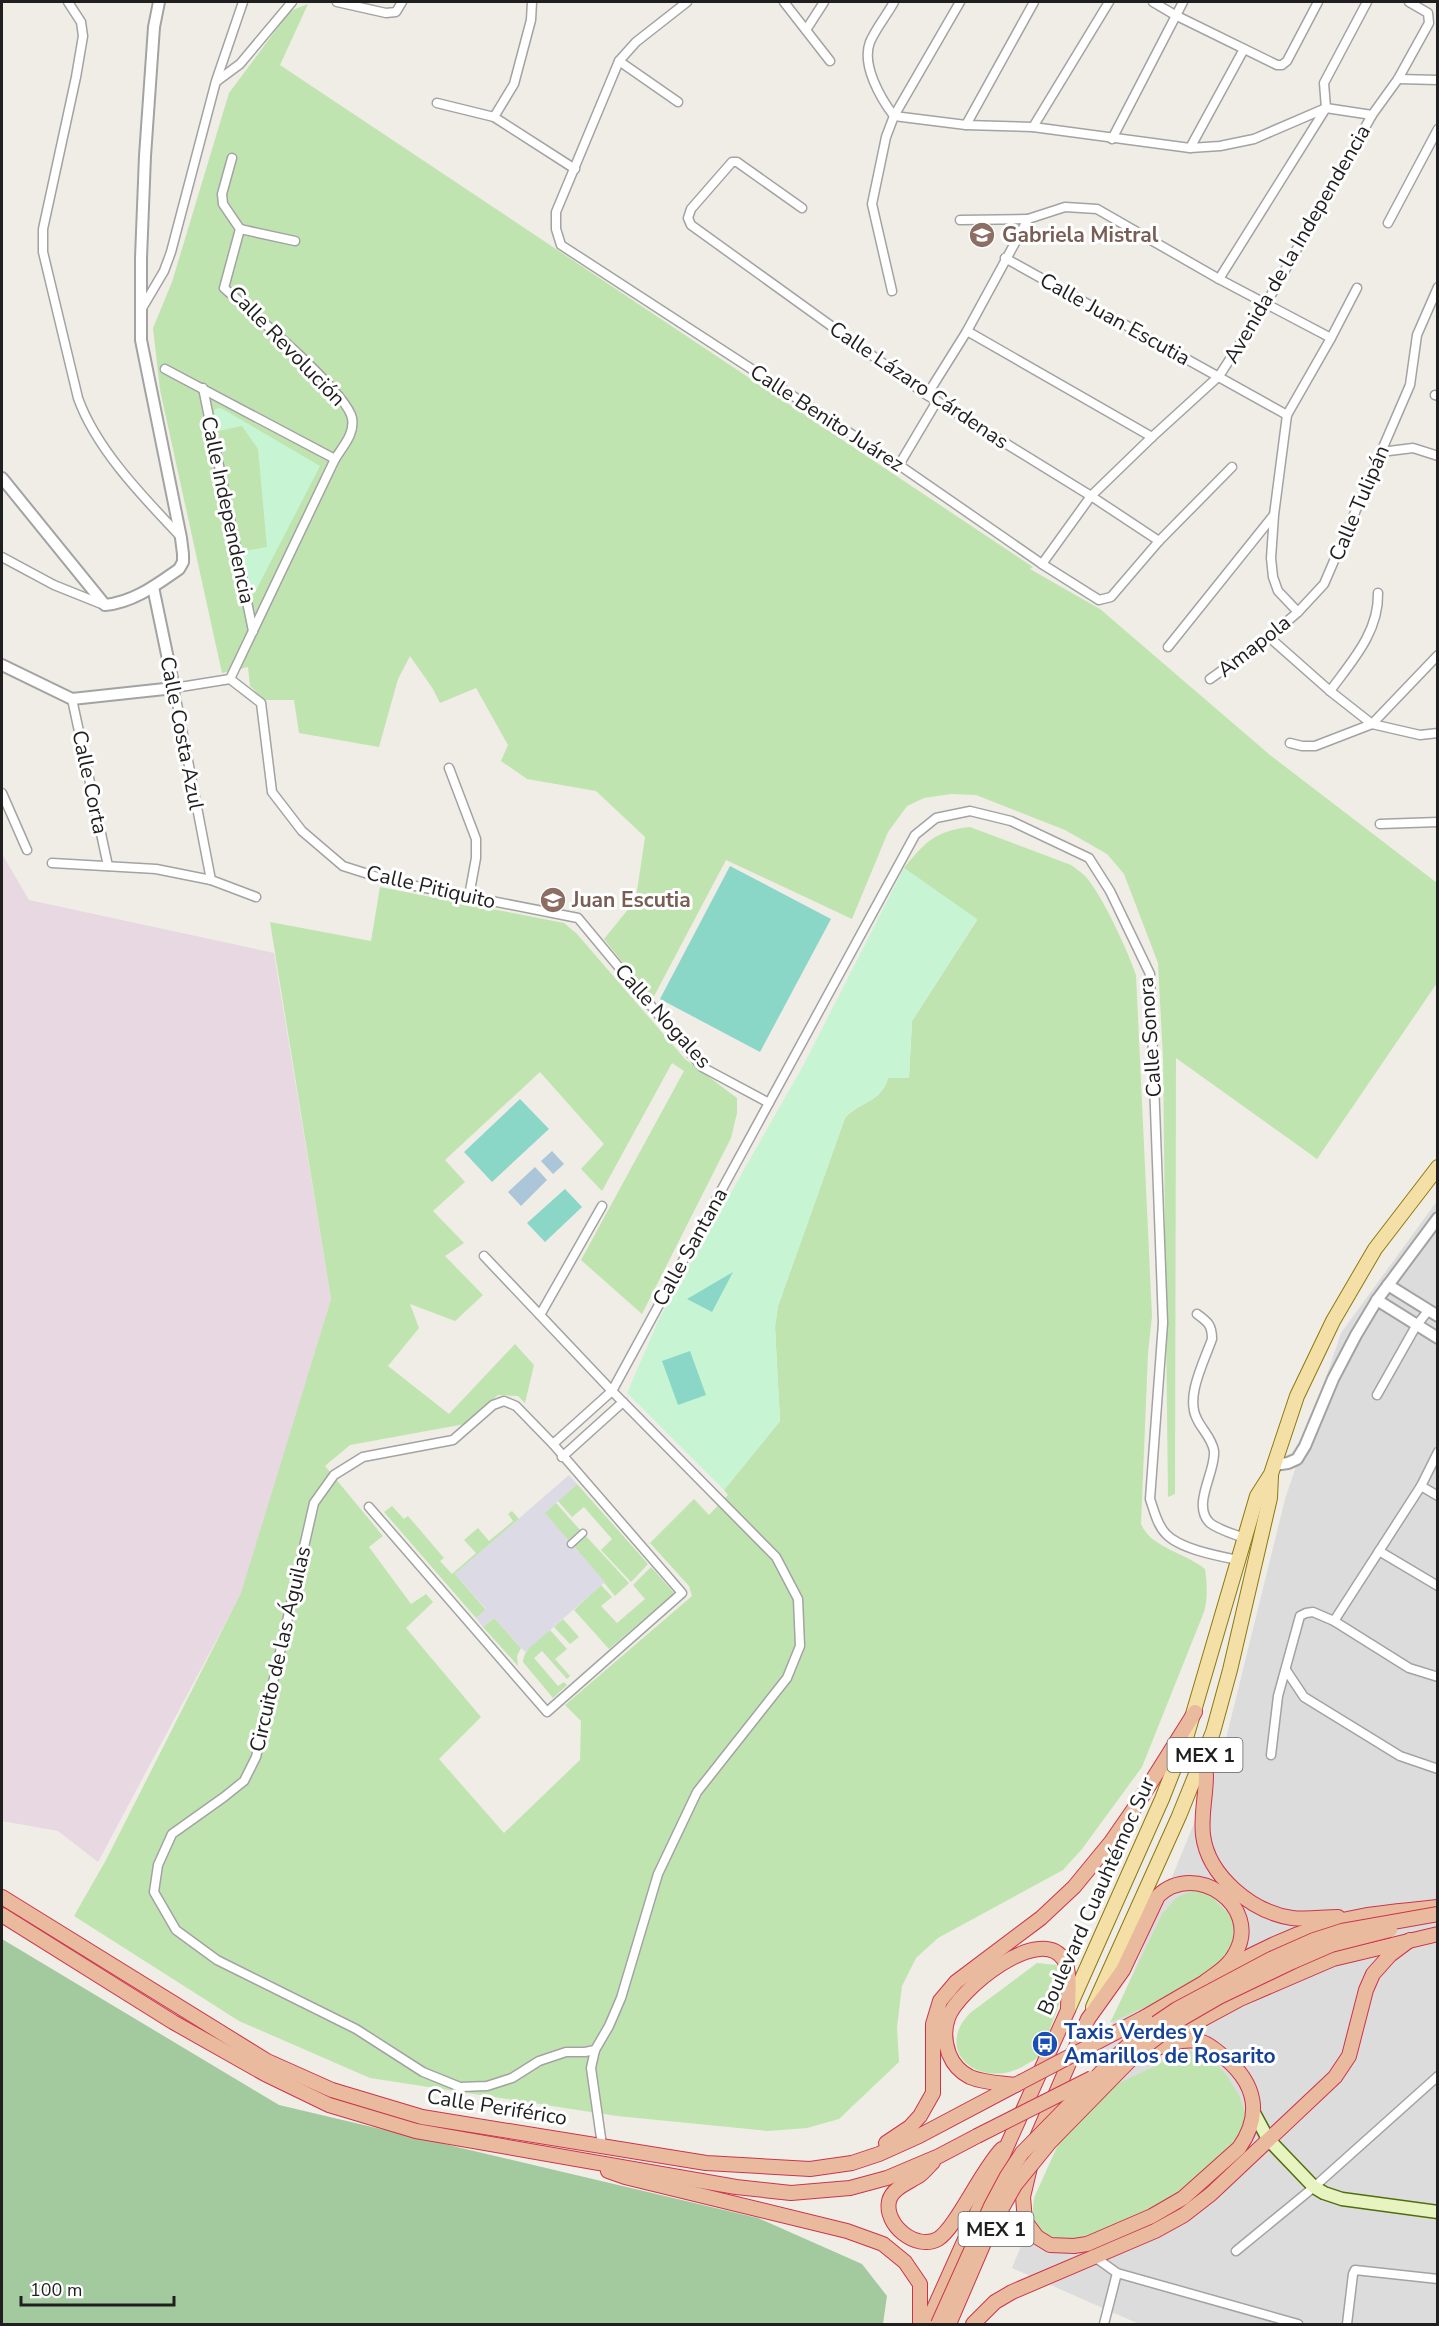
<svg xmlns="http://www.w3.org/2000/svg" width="1439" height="2326" font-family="'Nunito Sans',sans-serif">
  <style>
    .residential { fill: #dddcdc }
    .industrial { fill: #e7d8e2 }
    .grass { fill: #c0e4b0 }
    .forest { fill: #a3ca9e }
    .park { fill: #c7f5d3 }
    .pitch { fill: #8bd7c7 }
    .plaza { fill: #dcdae4 }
    .water { fill: #aac6d8 }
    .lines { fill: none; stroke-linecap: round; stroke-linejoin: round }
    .pedestrian-casing { stroke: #a3a3a3; stroke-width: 9 }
    .minor-casing { stroke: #a3a3a3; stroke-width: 11 }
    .tertiary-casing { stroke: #a3a3a3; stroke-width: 14 }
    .secondary-casing { stroke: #526d0e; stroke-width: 15 }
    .primary-casing { stroke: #8c790d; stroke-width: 16 }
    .trunk-casing { stroke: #cb344d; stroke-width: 16 }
    .pedestrian { stroke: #fff; stroke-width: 6 }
    .minor { stroke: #fff; stroke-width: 8 }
    .tertiary { stroke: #fff; stroke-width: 10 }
    .secondary { stroke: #e8f4bf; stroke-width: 12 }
    .primary { stroke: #f4e0a6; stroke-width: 14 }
    .trunk { stroke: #eaba9e; stroke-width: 14 }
    .trunk-bridge-casing { stroke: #cb344d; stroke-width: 16; stroke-linecap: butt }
    .trunk-bridge { stroke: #eaba9e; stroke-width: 14 }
    .labels { text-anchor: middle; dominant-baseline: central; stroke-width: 6; stroke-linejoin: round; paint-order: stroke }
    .shield { fill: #fff; stroke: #626262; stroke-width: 1.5 }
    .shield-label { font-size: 20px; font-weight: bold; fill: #1f1f1f }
    .education-label { font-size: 21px; font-weight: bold; fill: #785e54; stroke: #fff; text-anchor: start }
    .street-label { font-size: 21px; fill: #1f1f1f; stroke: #fff }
    .transit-label { font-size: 21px; font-weight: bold; fill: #164399; stroke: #fff; text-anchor: start }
  </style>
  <rect width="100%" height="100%" fill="#efede6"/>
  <polygon class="residential" points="1437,1201 1437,2324 1139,2324 1012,2268 1222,1755 1285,1499 1341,1333"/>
  <polygon class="industrial" points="2,854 29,900 274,953 331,1299 242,1592 98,1862 58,1831 2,1821"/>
  <g class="grass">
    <polygon points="308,4 280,65 1033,567 1030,569 1100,609 1270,755 1437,883 1437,983 1317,1159 1176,1058 1175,1494 1168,1497 1163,1058 1158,963 1124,874 1107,854 1065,830 976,795 951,794 924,798 907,806 888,832 852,919 726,860 652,1000 604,939 630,907 637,891 645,837 596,791 527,779 501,761 508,745 476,688 440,703 433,689 410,656 398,679 379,747 299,733 294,700 265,700 250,686 248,667 222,673 160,390 153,328 172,282 229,93 290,11"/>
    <path d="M970,827L1071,865C1076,869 1081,872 1086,877C1102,895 1128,951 1136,975L1152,1316L1148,1353L1141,1524C1151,1548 1186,1553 1205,1569C1207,1583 1208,1598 1204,1612L1142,1767L1082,1849L1063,1870L938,1938L916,1958L902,1986L897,2027L899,2062L839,2119L807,2128L768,2131L617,2116L370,2078L239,2021L74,1916L106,1860L241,1593L331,1299L270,922L371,941L380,887L564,923L577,934L685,1059L737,1098V1113L731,1138L642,1314L581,1260L684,1071L672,1063L602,1191L581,1169L604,1144L540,1072L445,1160L465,1182L433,1211L464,1243L445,1256L483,1295L455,1321L410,1304L419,1328L388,1366L449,1414L515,1344L534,1365L525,1403L518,1396L498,1395L465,1424L350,1445L325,1466L383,1536L369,1547L411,1604L426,1594L433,1602L406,1628L481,1717L439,1759L504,1833L580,1760L581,1721L565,1705L692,1596L689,1586L650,1543L694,1499L709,1515L728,1495L724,1490L780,1421L775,1327L778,1306L845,1118C860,1101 881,1103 888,1078L909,1077L912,1021L977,920L904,868C925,842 935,831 970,827Z"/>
    <polygon points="577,1484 648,1564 631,1582 601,1550 612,1539 584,1507 572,1517 558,1501"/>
    <polygon points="556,1503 581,1531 569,1542 544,1513"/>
    <polygon points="392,1506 404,1519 408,1516 444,1558 440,1561 452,1574 476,1553 464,1540 478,1528 489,1541 513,1521 508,1514 512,1511 519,1519 455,1574 486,1610 476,1618 384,1512"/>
    <polygon points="585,1535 629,1583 615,1596 574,1546"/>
    <polygon points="651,1567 674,1593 609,1649 574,1610 601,1585 612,1597 601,1606 617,1623 645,1599 633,1585"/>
    <polygon points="494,1618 521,1648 517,1656 518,1666 483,1627"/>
    <polygon points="563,1619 579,1637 570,1644 554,1627"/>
    <path d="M550,1630L567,1649L555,1659L570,1676L567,1679L542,1651L534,1658L558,1686L564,1682L567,1685L553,1698L523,1662C524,1648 539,1639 550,1630Z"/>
    <path d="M1192,1891L1208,1893L1236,1921C1235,1928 1236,1937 1234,1944C1223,1978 1141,2008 1110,2023L1162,1914L1177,1897Z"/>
    <path d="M1037,1963L1056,1965C1068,1981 1062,1997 1056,2013C1050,2026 1047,2044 1039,2056C1036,2060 1028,2063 1024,2066C981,2090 932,2053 970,2013Z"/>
    <polygon points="1186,2051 1200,2053 1215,2062 1227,2076 1240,2097 1246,2115 1241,2135 1232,2149 1174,2199 1084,2240 1051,2239 1039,2231 1032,2220 1034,2198 1074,2109 1084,2100"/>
  </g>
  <polygon class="forest" points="2,1939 279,2105 758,2218 862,2264 887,2296 883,2324 2,2324"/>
  <g class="park">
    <polygon points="221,408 320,466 254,594 248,592 240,552 267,547 258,449 242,426 218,431 214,412 215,409"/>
    <path d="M904,868L977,919L912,1021L909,1078H888C880,1104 860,1100 845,1118L778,1306L775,1328L780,1421L724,1490L627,1393L659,1319L803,1066Z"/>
  </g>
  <g class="pitch">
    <polygon points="730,866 831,919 760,1052 660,999"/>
    <polygon points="520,1099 549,1129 492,1182 464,1152"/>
    <polygon points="565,1189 582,1207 545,1242 527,1223"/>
    <polygon points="733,1272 712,1312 687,1299"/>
    <polygon points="690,1351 706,1395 678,1405 662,1361"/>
  </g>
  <polygon class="plaza" points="569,1475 577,1484 545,1513 605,1582 525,1652 494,1618 483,1627 476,1618 486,1609 455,1574"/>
  <g class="water">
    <polygon points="552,1151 564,1164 553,1174 541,1161"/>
    <polygon points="535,1167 547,1180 521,1206 508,1192"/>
  </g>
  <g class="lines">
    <g class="pedestrian-casing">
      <polyline id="pedestrian" points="571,1544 583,1533"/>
    </g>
    <g class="minor-casing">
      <g id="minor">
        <path d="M68,2L81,22L83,36L76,77L43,229V252L78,398C96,449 144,498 181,537"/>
        <polyline points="337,2 386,13 396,12 402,2"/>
        <polyline points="687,2 636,42 619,61 556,212 556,229 561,245 899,465 1042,564 1099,600 1111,597 1159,541 1232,467"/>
        <polyline points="784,2 830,61"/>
        <polyline points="1153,2 1175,15 1277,65 1282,65 1287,61 1318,2"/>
        <polyline points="806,30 824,2"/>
        <polyline points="619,61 678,102"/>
        <polyline points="1398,79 1438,80"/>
        <polyline points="217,81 240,64 292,2"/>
        <polyline points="437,103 494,117 575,169"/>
        <polyline points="894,116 966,125 1033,127 1190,148 1220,146 1254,139 1326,108 1372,115"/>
        <path d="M894,116C881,99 861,65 870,42C876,28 887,15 894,2"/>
        <polyline points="494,117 514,84 531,20 532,2"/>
        <polyline points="966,125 1034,2"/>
        <polyline points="1033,127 1109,2"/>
        <polyline points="1112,139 1183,2"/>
        <polyline points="1190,148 1244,49"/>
        <polyline points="802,208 737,162 732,162 691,209 688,218 691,225 927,395 1091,496 1159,541"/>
        <polyline points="960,220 1028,219"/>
        <polyline points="1388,223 1438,129"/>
        <polyline points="240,229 295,241"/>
        <polyline points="1005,258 1287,415"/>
        <polyline points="1219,279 1326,108 1324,83 1367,2"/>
        <polyline points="892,291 872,204 886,137 894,116 960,2"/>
        <polyline points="141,310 164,271 171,252 216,81 243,2"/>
        <polyline points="967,331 1152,437"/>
        <polyline points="165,369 335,459"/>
        <polyline points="203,388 253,631"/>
        <polyline points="927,395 967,331 1028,219 1065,207 1097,209 1219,279 1331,338"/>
        <polyline points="1435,395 1438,396"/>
        <polyline points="1381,452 1413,448 1438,456"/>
        <polyline points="899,465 937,401"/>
        <polyline points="2,557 54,585 104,605"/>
        <polyline points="1042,564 1091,496 1152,437 1219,376 1266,304 1372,115 1398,79 1429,23 1428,13 1409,2"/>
        <polyline points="1298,612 1278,591 1273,577 1271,558 1274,515 1287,415 1331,338 1357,288"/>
        <polyline points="1269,637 1330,691 1372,724 1420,735 1438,733"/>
        <polyline points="1168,647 1273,516"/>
        <polyline points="230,679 261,703 272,792 302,831 343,866 390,881 578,918 702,1067 769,1103"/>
        <path d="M230,679L335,459C343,446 355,434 352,418C347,392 248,309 224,288L240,229L223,204L222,194L232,158"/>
        <polyline points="1210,679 1269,637 1298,612 1324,584 1410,385 1417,335 1438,287"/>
        <path d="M1330,691C1352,661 1379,632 1378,593"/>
        <polyline points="72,699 108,866"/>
        <polyline points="1290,743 1302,746 1315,746 1372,724 1438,655"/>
        <polyline points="449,768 476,839 476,858 469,896"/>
        <polyline points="2,793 27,850"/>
        <polyline points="1380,824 1438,822"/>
        <polyline points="52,863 156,869 211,880 256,897"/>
        <polyline points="211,880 174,688 230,679"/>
        <polyline points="484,1256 612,1391 776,1557 798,1599 800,1646 787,1678 697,1792 658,1874 621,1998 609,2026 595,2050 591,2068 602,2145"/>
        <path d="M1197,1314C1208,1322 1212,1325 1212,1339C1204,1362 1185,1397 1197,1419C1202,1430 1212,1438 1214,1451C1216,1472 1191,1505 1210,1523C1219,1530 1234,1534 1244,1538"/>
        <polyline points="540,1315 602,1206"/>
        <polyline points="1377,1395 1416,1326 1428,1311"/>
        <path d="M553,1444L612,1391L915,835L936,818L970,811L1011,821L1089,858L1110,891L1150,974L1163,1323L1150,1499C1154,1510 1157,1525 1166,1534C1180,1549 1218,1556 1238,1560"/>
        <polyline points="562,1457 623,1402"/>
        <polyline points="1421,1486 1438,1496"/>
        <polyline points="369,1507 547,1712 682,1593 553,1444 516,1406 504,1401 493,1405 453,1440 363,1457 334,1475 314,1503 256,1757 244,1781 224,1797 172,1834 158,1865 154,1892 176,1930 217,1960 356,2029 423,2072 460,2087 487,2086 512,2078 539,2061 566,2052 585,2052 595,2050"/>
        <polyline points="1379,1551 1438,1586"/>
        <polyline points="1334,1621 1421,1486 1438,1452"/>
        <polyline points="1286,1670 1304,1697 1400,1756 1438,1769"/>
        <polyline points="1271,1755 1278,1696 1300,1616 1306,1613 1313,1612 1334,1621 1409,1668 1438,1677"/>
        <polyline points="1236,2251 1314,2187 1438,2076"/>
        <polyline points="1092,2255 1117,2273 1298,2324"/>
        <polyline points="1104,2324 1117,2273"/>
        <polyline points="1347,2324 1353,2274 1355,2270 1438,2279"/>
      </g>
    </g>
    <g class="tertiary-casing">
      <g id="tertiary">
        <path d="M2,478L105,605C134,602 156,585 179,569L183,562V554L181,538L141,340V258L145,156L154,27L159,2"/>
        <polyline points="2,665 72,699 174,688 153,587"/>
        <polyline points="1388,1285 1438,1316"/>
        <polyline points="1377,1300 1438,1338"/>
        <polyline points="1274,1465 1288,1463 1297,1459 1305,1446 1333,1379 1356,1335 1377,1300 1438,1218"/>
      </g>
    </g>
    <g class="secondary-casing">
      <polyline id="secondary" points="1254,2113 1268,2139 1314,2187 1324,2193 1342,2199 1438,2212"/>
    </g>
    <g class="primary-casing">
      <g id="primary">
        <polyline points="1093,2007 1179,1816 1213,1732 1230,1670 1270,1498 1271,1476"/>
        <polyline points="1068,2010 1162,1799 1186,1738 1257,1496 1271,1474 1297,1396 1333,1321 1375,1249 1438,1167"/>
      </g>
    </g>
    <g class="trunk-casing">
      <g id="trunk">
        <path d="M1204,1757C1210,1783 1200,1809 1203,1835C1208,1876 1252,1912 1292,1918C1307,1920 1323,1917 1338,1917"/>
        <polyline points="2,1897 267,2061 332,2090 422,2117 706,2163 810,2169 852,2163 879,2154 919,2136 1021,2082"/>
        <polyline points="2,1915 173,2022 265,2074 329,2105 416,2131 736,2187 791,2193 850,2188 887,2178 939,2156 977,2136"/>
        <path d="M1228,1968C1271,1943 1319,1923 1368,1915C1391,1911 1414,1910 1438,1907"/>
        <polyline points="1145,2017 1212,1978"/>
        <polyline points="1162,2041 1240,1999 1333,1959 1438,1934"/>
        <polyline points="886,2143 910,2127 920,2116 933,2093 933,2024 940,2001 956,1982 1041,1918 1074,1887 1111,1842 1138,1803 1195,1712"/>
        <path d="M933,2162C929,2166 925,2171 920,2175C910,2182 892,2188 889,2201C884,2225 916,2251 938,2239C956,2228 982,2169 1002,2149"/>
        <path d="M1031,2163L1023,2197L1025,2221L1037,2237L1050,2245L1074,2246L1087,2244L1152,2216L1183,2198L1239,2148C1263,2114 1255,2083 1225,2058C1218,2052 1211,2045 1202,2042C1180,2036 1155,2049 1135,2057"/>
        <polyline points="608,2171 625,2177 847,2231 883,2244 905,2262 920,2284 920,2324"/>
        <path d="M1022,2172L1088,2019L1123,1970L1158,1896C1196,1860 1261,1906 1236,1952C1230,1965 1217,1973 1206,1981"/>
        <path d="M927,2324L1068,2010C1068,1996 1071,1972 1064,1960C1040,1922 957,1991 948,2018C944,2029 945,2043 949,2054C953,2064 960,2072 970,2077C984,2083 1001,2083 1016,2085"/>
        <polyline points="973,2324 995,2302 1012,2292 1155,2231 1184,2215 1211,2194 1335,2077 1349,2056 1366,1990 1373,1974 1390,1955 1410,1940"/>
      </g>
    </g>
    <use href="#pedestrian" class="pedestrian"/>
    <use href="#minor" class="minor"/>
    <use href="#tertiary" class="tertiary"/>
    <use href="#secondary" class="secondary"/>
    <use href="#primary" class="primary"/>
    <use href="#trunk" class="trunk"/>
    <g class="trunk-bridge-casing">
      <g id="trunk-bridge">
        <polyline points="1021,2082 1145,2017"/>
        <polyline points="977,2136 1092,2078"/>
        <polyline points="938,2324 991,2206 1007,2176 1022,2153 1122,2051 1143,2032 1177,2009 1271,1959 1314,1940 1342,1931 1438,1914"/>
        <polyline points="949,2324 989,2231 1015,2185 1050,2142 1138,2052 1181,2019 1219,1997 1292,1962 1331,1945 1390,1930"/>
      </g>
    </g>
    <use href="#trunk-bridge" class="trunk-bridge"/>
  </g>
  <defs>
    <g id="school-disc" transform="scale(1.35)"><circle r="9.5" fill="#8d6e63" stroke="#fff"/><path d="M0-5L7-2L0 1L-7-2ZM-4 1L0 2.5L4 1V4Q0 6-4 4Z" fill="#fff"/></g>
    <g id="bus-disc" transform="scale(1.35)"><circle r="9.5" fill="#1a4fb4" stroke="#fff"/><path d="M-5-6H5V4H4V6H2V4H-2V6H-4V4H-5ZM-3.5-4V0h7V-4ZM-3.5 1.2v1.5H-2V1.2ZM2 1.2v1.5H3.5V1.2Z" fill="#fff"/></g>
  </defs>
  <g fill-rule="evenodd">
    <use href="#school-disc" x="982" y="235"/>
    <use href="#school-disc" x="553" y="900"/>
    <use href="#bus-disc" x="1045" y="2044"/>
  </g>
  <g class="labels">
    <g class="shield">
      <rect x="1167.5" y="1738" width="75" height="34" rx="4.5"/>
      <rect x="958.5" y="2212" width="75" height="34" rx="4.5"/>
    </g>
    <g class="shield-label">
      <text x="1205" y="1755">MEX 1</text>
      <text x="996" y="2229">MEX 1</text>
    </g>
    <g class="education-label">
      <text x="1002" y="235">Gabriela Mistral</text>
      <text x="572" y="900">Juan Escutia</text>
    </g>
    <g class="street-label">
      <text transform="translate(1297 244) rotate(-60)">Avenida de la Independencia</text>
      <text transform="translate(1115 319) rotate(29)">Calle Juan Escutia</text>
      <text transform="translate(287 346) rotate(46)">Calle Revolución</text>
      <text transform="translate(919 385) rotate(34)">Calle Lázaro Cárdenas</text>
      <text transform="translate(827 418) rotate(33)">Calle Benito Juárez</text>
      <text transform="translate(1359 503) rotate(-67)">Calle Tulipán</text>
      <text transform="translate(228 510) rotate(78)">Calle Independencia</text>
      <text transform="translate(1254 646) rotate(-38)">Amapola</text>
      <text transform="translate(182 733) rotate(79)">Calle Costa Azul</text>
      <text transform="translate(90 782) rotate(78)">Calle Corta</text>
      <text transform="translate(431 887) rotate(13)">Calle Pitiquito</text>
      <text transform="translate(663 1016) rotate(48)">Calle Nogales</text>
      <text transform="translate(1150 1037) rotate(-94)">Calle Sonora</text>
      <text transform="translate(690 1247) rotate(-61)">Calle Santana</text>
      <text transform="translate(280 1649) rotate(-77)">Circuito de las Águilas</text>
      <text transform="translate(1096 1896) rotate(-66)">Boulevard Cuauhtémoc Sur</text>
      <text transform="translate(497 2107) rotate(9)">Calle Periférico</text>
    </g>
    <g class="transit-label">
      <text x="1064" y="2032">Taxis Verdes y<tspan x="1064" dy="24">Amarillos de Rosarito</tspan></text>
    </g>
  </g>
  <rect width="1439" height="2326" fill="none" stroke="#1f1f1f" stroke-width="6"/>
  <path d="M21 2296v9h153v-9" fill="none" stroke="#1f1f1f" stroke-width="3"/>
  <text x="30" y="2296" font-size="18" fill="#1f1f1f" stroke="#ffffff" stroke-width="4.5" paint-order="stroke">100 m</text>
</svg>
